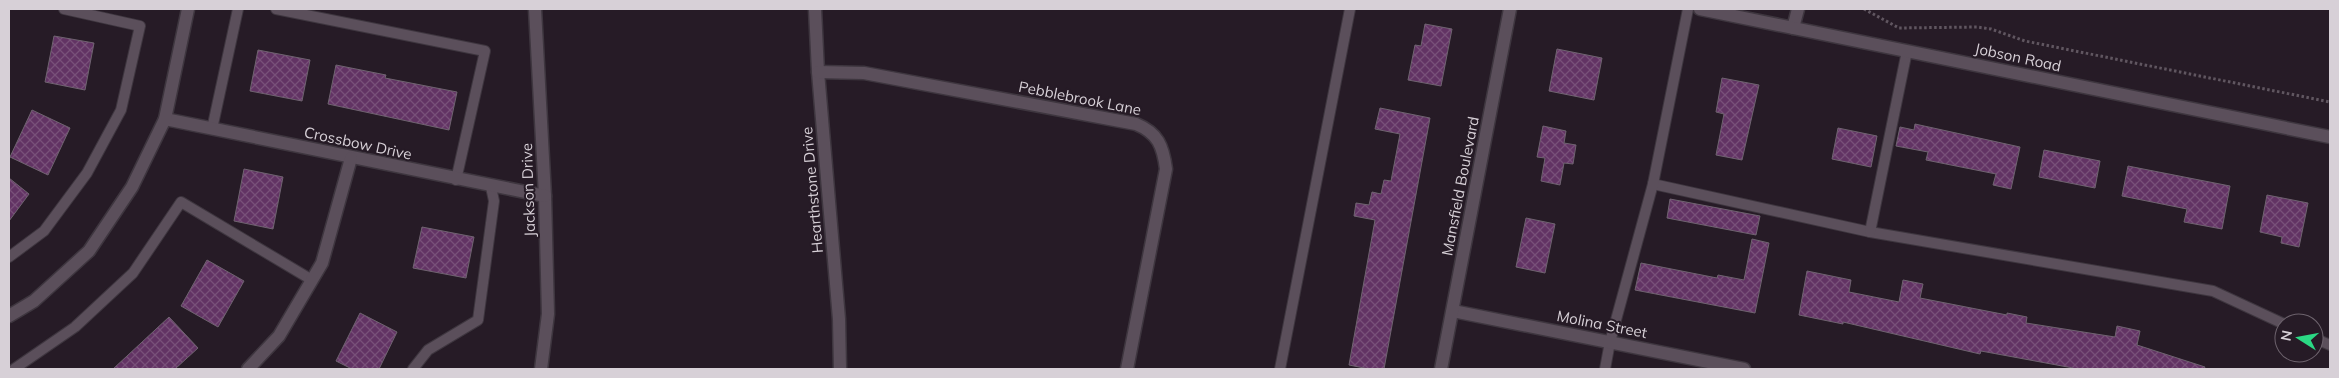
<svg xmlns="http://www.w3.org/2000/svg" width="2339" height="378" font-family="Mulish,sans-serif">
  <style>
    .building { fill: url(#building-cross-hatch); stroke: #6f6370 }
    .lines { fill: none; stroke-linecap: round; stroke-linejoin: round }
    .service-casing { stroke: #3e363f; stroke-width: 12 }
    .minor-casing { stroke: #3e363f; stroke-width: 15 }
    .tertiary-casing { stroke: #3e363f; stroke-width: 15 }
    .path { stroke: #605660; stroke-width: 3; stroke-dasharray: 2.5 2.5; stroke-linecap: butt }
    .service { stroke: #5b4f5b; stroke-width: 10 }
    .minor { stroke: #5b4f5b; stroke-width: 12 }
    .tertiary { stroke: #5b4f5b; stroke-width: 12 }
    .labels { text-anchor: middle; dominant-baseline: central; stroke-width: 4; stroke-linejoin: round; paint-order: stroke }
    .street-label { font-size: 15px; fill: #d7d0d7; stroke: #261b26 }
  </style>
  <defs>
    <pattern id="building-cross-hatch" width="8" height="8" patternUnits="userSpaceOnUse" patternTransform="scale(1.25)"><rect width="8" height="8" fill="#623364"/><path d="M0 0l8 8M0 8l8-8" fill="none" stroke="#785079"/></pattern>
  </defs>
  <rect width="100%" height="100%" fill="#261b26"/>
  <g class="building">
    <polygon points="1425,24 1452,29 1441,86 1408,80 1415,45 1421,46"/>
    <polygon points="54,36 94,43 85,90 45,82"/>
    <polygon points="1557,49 1602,58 1594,100 1549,91"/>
    <polygon points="258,50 310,60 302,101 250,91"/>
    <polygon points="336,65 386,75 385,78 457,92 449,130 328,104"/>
    <polygon points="1722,78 1759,85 1742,160 1716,155 1724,114 1716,112"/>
    <polygon points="1380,108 1430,118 1384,369 1369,369 1349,365 1375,220 1354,216 1356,203 1369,205 1372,192 1381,194 1384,180 1391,181 1400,134 1375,129"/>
    <polygon points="32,110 70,128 48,175 10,157"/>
    <polygon points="1915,124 2020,147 2011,189 1993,185 1996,174 1926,160 1928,152 1896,146 1900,127 1914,130"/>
    <polygon points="1543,126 1566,131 1564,143 1576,145 1573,164 1564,163 1560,185 1541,181 1545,158 1537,157"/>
    <polygon points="1838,128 1877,136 1871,167 1832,159"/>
    <polygon points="2044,150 2100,161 2095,188 2039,177"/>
    <polygon points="2128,166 2230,186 2222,229 2184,222 2187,209 2122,196"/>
    <polygon points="244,169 283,177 273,229 234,221"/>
    <polygon points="9,178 29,194 9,221"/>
    <polygon points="2267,195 2308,203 2299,247 2281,243 2282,237 2260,232"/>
    <polygon points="1670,199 1760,216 1756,235 1667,218"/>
    <polygon points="1526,218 1555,224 1545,273 1516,267"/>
    <polygon points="422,227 474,237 466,278 413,268"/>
    <polygon points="1752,239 1769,243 1755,313 1635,290 1641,263 1717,278 1718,275 1744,280"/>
    <polygon points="207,260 244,281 218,327 181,306"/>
    <polygon points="1807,271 1851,280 1849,292 1899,302 1903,280 1923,284 1920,298 2007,315 2007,313 2027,317 2026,323 2115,337 2117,326 2140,331 2137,345 2205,367 2204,369 2073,369 2073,368 1981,351 1980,354 1843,322 1843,324 1799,315"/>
    <polygon points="360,313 397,332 379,369 352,369 336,361"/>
    <polygon points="169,317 198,348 175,369 113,369"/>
  </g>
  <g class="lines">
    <g class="service-casing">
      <g id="service">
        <polyline points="276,9 485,51 456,180"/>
        <polyline points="212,129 238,9"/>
        <polyline points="1653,184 1870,232 2213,291 2284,324"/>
        <polyline points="1870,232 1907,51"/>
        <polyline points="9,257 44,231 87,173 121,110 140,26 64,9"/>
        <polyline points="2314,338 2330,345"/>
        <polyline points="14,369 75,327 133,273 181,202 312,280"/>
        <polyline points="413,369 428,350 478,320 494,201 491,187"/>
        <polyline points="1280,369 1350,9"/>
        <polyline points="1605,369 1610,342 1653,184 1688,9"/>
      </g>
    </g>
    <g class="minor-casing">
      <g id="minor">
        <polyline points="535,9 545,196 548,314 541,369"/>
        <polyline points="815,9 818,72 839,319 840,369"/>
        <polyline points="1793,28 1798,9"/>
        <path d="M818,72L864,73L1136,124C1158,133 1163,146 1166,169L1127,369"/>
        <polyline points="165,119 545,196"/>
        <polyline points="1453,311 1744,369"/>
        <polyline points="9,316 34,301 89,251 132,187 165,119 188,9"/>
        <polyline points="248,369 279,336 322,263 351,158"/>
        <polyline points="1441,369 1510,9"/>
      </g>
    </g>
    <g class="tertiary-casing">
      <polyline id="tertiary" points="1700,9 2330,137"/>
    </g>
    <polyline class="path" points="1864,9 1899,28 1977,27 1991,29 2025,41 2330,102"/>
    <use href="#service" class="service"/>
    <use href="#minor" class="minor"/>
    <use href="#tertiary" class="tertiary"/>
  </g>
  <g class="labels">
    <g class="street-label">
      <text transform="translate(2018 57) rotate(12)">Jobson Road</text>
      <text transform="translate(1080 98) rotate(11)">Pebblebrook Lane</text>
      <text transform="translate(358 143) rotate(12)">Crossbow Drive</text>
      <text transform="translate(1460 186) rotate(-79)">Mansfield Boulevard</text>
      <text transform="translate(528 190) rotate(-92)">Jackson Drive</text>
      <text transform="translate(812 190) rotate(-95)">Hearthstone Drive</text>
      <text transform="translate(1602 324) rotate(11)">Molina Street</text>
    </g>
  </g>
  <rect width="2339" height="378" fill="none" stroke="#d7d0d7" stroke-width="20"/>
  <g transform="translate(2299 338) rotate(281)"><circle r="24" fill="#261b26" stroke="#6d636d"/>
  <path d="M0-4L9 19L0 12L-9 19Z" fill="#2bd884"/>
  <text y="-8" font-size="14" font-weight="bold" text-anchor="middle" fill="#d7d0d7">N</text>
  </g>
</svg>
